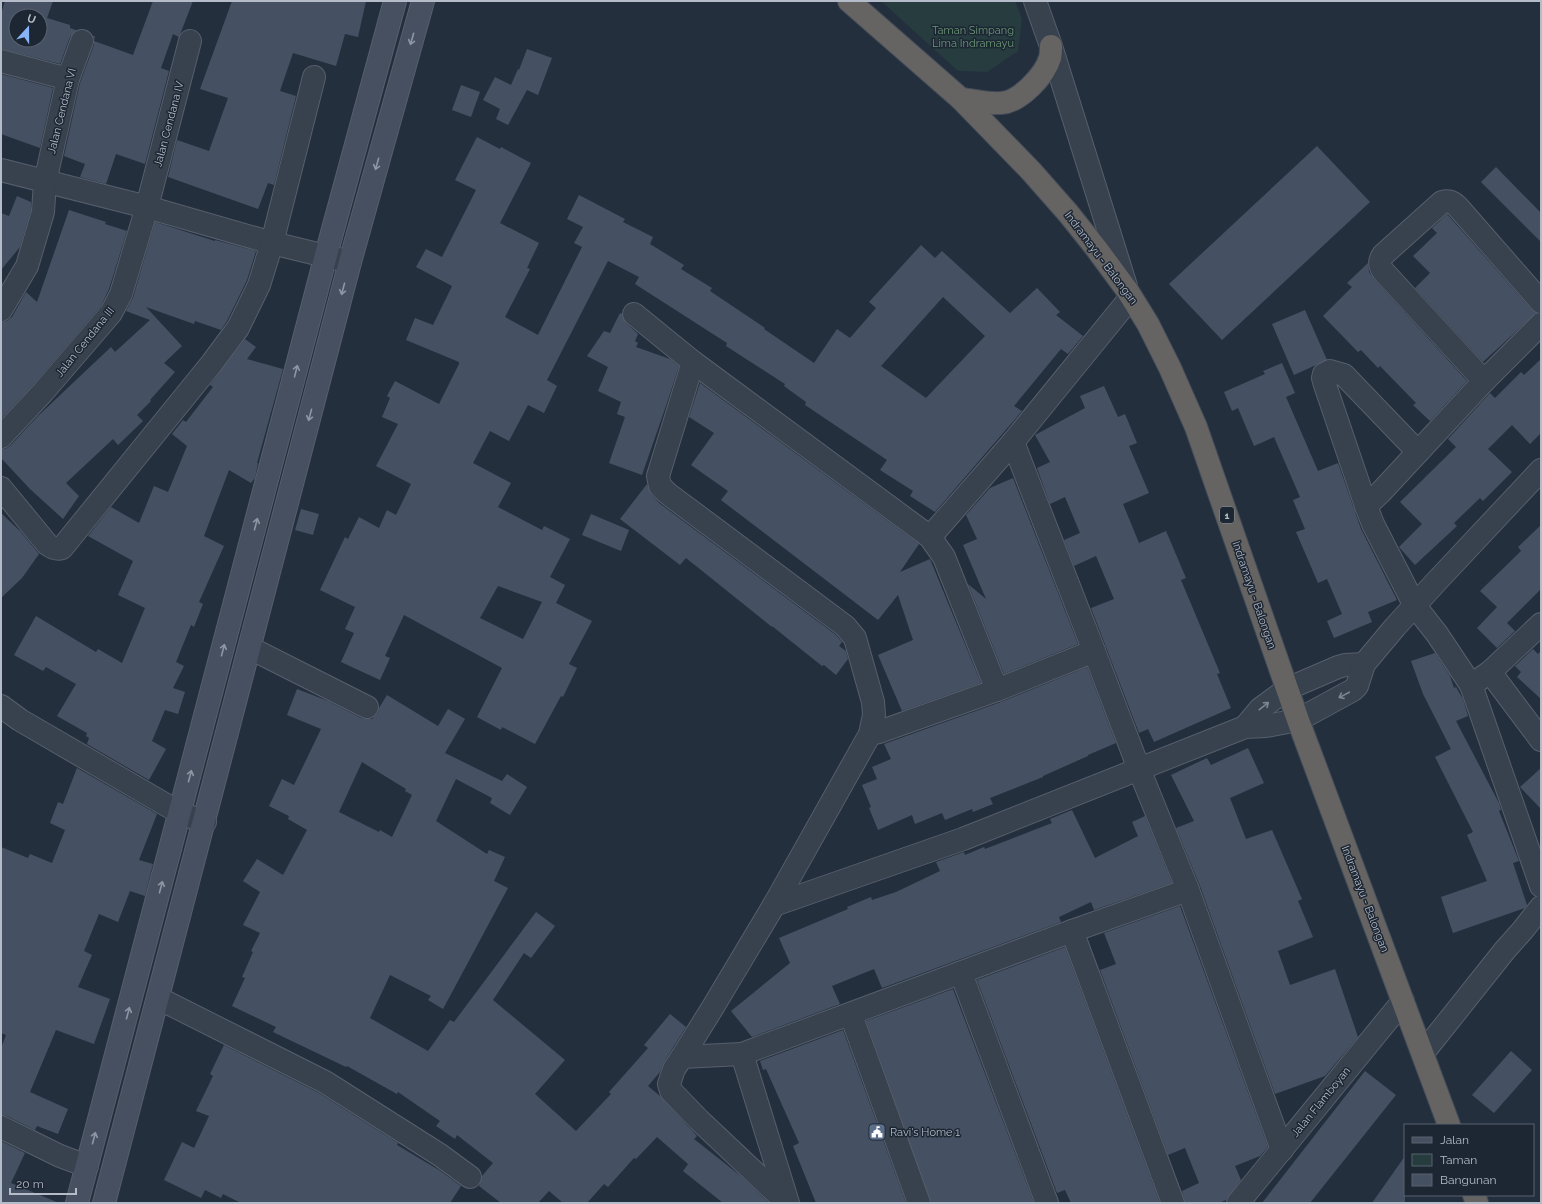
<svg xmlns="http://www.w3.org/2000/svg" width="1542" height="1204" font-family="Raleway,sans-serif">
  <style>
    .green { fill: #263c3f }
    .building { fill: #455162; fill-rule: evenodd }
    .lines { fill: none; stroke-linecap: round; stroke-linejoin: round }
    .minor-casing { stroke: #565f6c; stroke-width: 24 }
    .secondary-casing { stroke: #565f6c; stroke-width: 24 }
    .trunk-casing { stroke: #434c59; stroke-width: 24 }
    .minor { stroke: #38414e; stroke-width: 22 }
    .secondary { stroke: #465061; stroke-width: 22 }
    .trunk { stroke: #656462; stroke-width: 22 }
    .oneway { stroke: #8e96a5 }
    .oneway2 { stroke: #7c8592 }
    .labels { text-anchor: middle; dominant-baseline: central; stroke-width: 3; stroke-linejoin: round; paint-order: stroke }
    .shield { fill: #1d2633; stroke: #878f9c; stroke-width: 1 }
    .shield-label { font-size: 10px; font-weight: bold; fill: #b4bcc9 }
    .park-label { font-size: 11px; fill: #6b9a76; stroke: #1d2633 }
    .street-label { font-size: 11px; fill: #b4bcc9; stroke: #1d2633 }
    .poi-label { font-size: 11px; fill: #b4bcc9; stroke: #1d2633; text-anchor: start }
  </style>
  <rect width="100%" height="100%" fill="#242f3e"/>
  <polygon class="green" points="881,1 1015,1 1022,19 1018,51 987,72 958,71"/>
  <g class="building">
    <path d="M5,1H53L47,18L70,25V28L76,30L70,37L60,64L1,49V14ZM16,16H40V40H16Z"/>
    <polygon points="153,1 193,1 181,32 179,37 173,34 161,68 169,71 145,164 116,154 106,184 80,177 85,164 64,156 80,83 94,45 94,39 93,36 95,36 94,41 133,55"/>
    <polygon points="232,1 366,1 358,37 345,34 336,66 293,53 280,91 296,96 274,185 268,183 258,209 168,177 177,140 209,151 228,98 200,89"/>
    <polygon points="527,49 552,58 538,95 527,90 508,125 496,119 500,109 483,100 495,77 511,85 518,69 519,70"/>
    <polygon points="1,74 53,88 40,148 1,134"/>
    <polygon points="461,85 480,92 471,117 452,110"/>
    <path d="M477,137L500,149L501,147L531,163L500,223L539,243L527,268L530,269L505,317L538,335L582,247L574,243L583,227L567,219L579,195L625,219L623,222L653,237L650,244L684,265L681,269L712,288L710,291L765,328L764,329L814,363L837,329L850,338L876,308L869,302L921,245L935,258L942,251L1010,313L1037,288L1060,312L1056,315L1083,336L1068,354L1061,349L1014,406L1022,411L935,512L910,496L913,491L880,470L887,460L805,405L806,402L784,386L785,384L726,346L727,343L635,284L639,277L608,261L547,380L557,386L544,413L528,405L509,441L490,431L473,463L511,483L498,507L542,530L544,526L570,539L550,577L565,585L556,603L592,621L569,664L577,668L563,697L561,696L535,744L502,727L501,730L477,717L502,668L404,615L385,656L390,658L380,680L341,662L354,633L345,629L355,607L320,590L345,537L348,539L359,517L379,528L387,510L396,515L411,484L376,466L398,424L382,417L390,398L387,396L395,381L439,404L459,364V362L406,340L415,318L433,325L452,286L416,267L426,249L442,257L476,190L455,180ZM943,297L985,336L926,398L881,366ZM498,586L542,602L523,639L480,618Z"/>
    <polygon points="1317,146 1370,202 1222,340 1169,284"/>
    <polygon points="1496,167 1541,213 1541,242 1481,182"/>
    <polygon points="17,196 31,202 31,210 20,247 1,270 1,213 9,216"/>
    <polygon points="69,210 106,222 105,224 127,231 109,289 101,306 34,384 1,419 1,322 7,321 12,317 26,292 37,302"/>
    <polygon points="1447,214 1532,310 1536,313 1483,362 1415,288 1430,273 1413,256 1437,233 1432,228"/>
    <polygon points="155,222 215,241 215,240 256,251 247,280 227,321 221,330 195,321 194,324 146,307 182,346 164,363 175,372 150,400 151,401 137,415 143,421 118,445 113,439 66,483 79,496 63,519 30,489 1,458 1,449 5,449 10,446 38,416 111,347 115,352 150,320 126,311 133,298"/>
    <polygon points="1368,263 1369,272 1374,279 1467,381 1430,421 1413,405 1416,403 1380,366 1378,368 1361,350 1358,352 1323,316 1352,287 1347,283"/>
    <polygon points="1305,310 1327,360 1294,375 1272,324"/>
    <polygon points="620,313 622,314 623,319 626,323 638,334 635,341 638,343 636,347 670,359 679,366 667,403 642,475 609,463 625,417 617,414 621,402 598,391 608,367 587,356 604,331 610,333"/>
    <polygon points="245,339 256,347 247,359 283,369 257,463 258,463 255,478 251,483 229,470 204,536 224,546 199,602 203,604 194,627 191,625 176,662 184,666 173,688 185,692 178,714 165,710 152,741 166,749 149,780 87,744 89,738 86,736 87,733 57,716 76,684 46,667 43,671 14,655 36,616 96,652 98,649 122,663 145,608 118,595 133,561 88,536 111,507 139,523 154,486 168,492 187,446 172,434 183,420 186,422 213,387 210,385"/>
    <polygon points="1541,359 1541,433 1530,444 1512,425 1488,449 1512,472 1483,501 1480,498 1454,523 1457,526 1415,565 1399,547 1422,524 1400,502 1456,447 1448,439 1490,393 1495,398 1521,372 1524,375"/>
    <polygon points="1282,363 1295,393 1286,397 1318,471 1338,463 1361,529 1397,600 1368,612 1372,622 1334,638 1327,621 1342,614 1327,579 1318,583 1296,532 1305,529 1293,500 1300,497 1274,437 1254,446 1238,408 1232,411 1224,392 1265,374 1263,371"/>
    <polygon points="700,383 919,544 900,572 930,559 981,683 902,711 878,655 913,640 898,595 878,620 721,500 728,491 691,465 714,433 689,417"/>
    <polygon points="1104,386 1118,417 1125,414 1137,443 1129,446 1149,493 1123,504 1139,543 1166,531 1186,578 1181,580 1220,673 1217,674 1231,708 1154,742 1148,729 1139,733 1091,608 1114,599 1096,556 1074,566 1064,540 1080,533 1065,497 1050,504 1037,468 1050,462 1035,435 1085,408 1080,396"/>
    <polygon points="1013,478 1078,644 1004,674 968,584 986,599 963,545 977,539 966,515 990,488"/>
    <polygon points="647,484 651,494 659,503 836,635 842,642 839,646 846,651 848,659 836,675 824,665 822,666 772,626 772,627 686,558 680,565 620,519"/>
    <polygon points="301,509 319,514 313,535 295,530"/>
    <polygon points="1,513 21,532 39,554 22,578 1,598"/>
    <polygon points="591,514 629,530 621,551 582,535"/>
    <polygon points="1541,525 1541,589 1507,623 1515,631 1497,648 1477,628 1497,607 1480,591 1521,551 1518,547"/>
    <polygon points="1533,649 1538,654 1541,651 1541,699 1517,677 1521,672 1515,666"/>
    <polygon points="1435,653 1450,676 1454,688 1456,687 1463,699 1468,716 1456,721 1499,803 1501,810 1499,811 1519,861 1513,863 1527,905 1525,908 1453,933 1441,897 1487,881 1467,835 1473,832 1435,757 1451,749 1423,694 1411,661"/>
    <polygon points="1087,667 1116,743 1088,755 1088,756 1043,776 1043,777 990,798 993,804 973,812 972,809 945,820 942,813 915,824 912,815 878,830 869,808 871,807 862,785 877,779 872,767 891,759 884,744 1001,702"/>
    <path d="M297,689L328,701L361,718L367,719H372L378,713L379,708L387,695L438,726L448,709L465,719L445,753L502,781L507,774L527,787L510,815L490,803L492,798L456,779L436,821L487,854L489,850L505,857L494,881L508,888L443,1009L428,1000L431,996L390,975L370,1018L428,1051L450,1020L454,1022L536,912L555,926L531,958L524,953L493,1000L565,1060L535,1094L576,1131L611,1094L609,1092L648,1048L644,1045L670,1014L686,1027L664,1062L660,1072L648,1086L660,1096L697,1136L694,1139L742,1177L769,1203H723L683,1171L688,1164L657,1137L636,1159L634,1158L608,1187L604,1184L587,1203H563L549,1191L538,1203H501L479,1186L482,1176L493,1163L457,1135L455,1139L436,1126L440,1121L398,1092L397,1094L347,1066L346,1067L273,1032L276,1027L232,1006L245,978L242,977L253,952L251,951L260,933L243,925L260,892L243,881L257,859L283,875L307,830L288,819L289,816L269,806L282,779L294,785L321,729L287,715ZM362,762L406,789L405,791L412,795L392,837L380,830L379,832L339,812Z"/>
    <polygon points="1248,748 1264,783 1230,798 1246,839 1272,830 1302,899 1298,901 1313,937 1278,951 1290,985 1335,969 1358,1037 1325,1076 1275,1094 1200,886 1176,828 1194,821 1171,775 1207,758 1211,765"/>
    <polygon points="77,768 157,814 139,860 153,864 145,896 130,891 118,922 99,914 84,951 92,955 78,987 110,999 94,1044 56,1030 30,1092 68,1109 58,1134 37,1126 35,1130 7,1116 1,1115 1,1048 6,1035 1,1033 1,847 28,858 30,854 52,863 65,830 50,823 58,802 63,804"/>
    <polygon points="1541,768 1541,809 1520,787"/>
    <polygon points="1072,810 1095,858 1138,836 1132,822 1145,816 1172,883 1094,910 1091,902 1059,917 1061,922 882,988 874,969 832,986 840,1004 752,1037 731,1011 790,963 779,938 848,909 847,907 871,897 872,900 896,892 940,871 936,862 964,852 965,855 984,847 985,849 1052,823 1050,819"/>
    <polygon points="1180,906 1268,1147 1260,1156 1235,1166 1241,1180 1226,1200 1219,1203 1185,1203 1182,1191 1199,1183 1185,1148 1168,1155 1100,970 1116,964 1104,933"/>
    <polygon points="1065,947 1160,1203 1071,1203 1065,1190 1057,1193 977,980"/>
    <polygon points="953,989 1034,1203 931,1203 866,1021"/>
    <polygon points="843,1030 906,1203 816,1203 793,1146 799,1143 766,1069 763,1070 760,1061"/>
    <polygon points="224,1045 319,1093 398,1143 397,1145 439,1170 461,1186 450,1203 241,1203 223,1194 221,1198 205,1190 201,1198 164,1180 182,1142 194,1148 209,1116 196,1111 213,1076 210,1074"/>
    <polygon points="1511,1051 1532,1070 1494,1113 1472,1095"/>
    <polygon points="1365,1071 1396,1095 1310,1203 1262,1203"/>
    <polygon points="1,1141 25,1153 11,1183 59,1203 1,1203"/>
    <polygon points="1405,1156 1405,1203 1372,1203"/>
  </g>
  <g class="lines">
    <g class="minor-casing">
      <g id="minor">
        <polyline points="1035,1 1051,46 1126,286"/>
        <polyline points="1,61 68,79"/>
        <polyline points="1,170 147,207 272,243 350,262"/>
        <polyline points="1,310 27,266 43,212 45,182 68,79 82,41"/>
        <polyline points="634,314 693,362 658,476 660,486 667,493 845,626 855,638 873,702 874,715 870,734 774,905"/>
        <polyline points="1541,324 1484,381 1380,493 1366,506 1373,524 1415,606 1437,634 1471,685 1490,672 1541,624"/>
        <polyline points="693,362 930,537 944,557 997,690"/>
        <path d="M1484,381L1383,271C1379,265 1379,261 1383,255L1442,202C1449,200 1452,202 1457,206L1541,302"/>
        <polyline points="1,437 43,392 111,313 121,294 147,207 190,41"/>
        <polyline points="1013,442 1094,651 1139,769 1188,890 1282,1150"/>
        <path d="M1,488L47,544C52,548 56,550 62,548L212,363L238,328L259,285L272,243L314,77"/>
        <polyline points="1366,506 1325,385 1323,378 1324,374 1330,371 1344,375 1418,452"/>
        <polyline points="930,537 1013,442 1131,297"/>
        <polyline points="250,648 367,707"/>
        <polyline points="1490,672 1541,740"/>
        <polyline points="1471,685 1541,886"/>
        <polyline points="1,706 20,720 180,813 205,822"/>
        <polyline points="1245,727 1260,709 1287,689 1338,667 1345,665 1364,664"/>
        <polyline points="870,734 879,732 997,690 1094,651"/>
        <polyline points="1072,931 1173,1203"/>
        <polyline points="961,973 1047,1203"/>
        <polyline points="158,998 325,1082 440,1155 470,1177"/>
        <polyline points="851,1015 919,1203"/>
        <polyline points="1423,1053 1505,950 1522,931 1541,907"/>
        <polyline points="742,1054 1072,931 1188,890"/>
        <polyline points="682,1057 713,1007 774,905 963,839 1245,727 1266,726 1298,720 1353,690 1357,686 1364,664 1395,627 1436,582 1541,470"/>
        <polyline points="1,1127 60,1156 87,1166"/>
        <polyline points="787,1203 699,1120 671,1091 669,1084 674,1069 682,1057 742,1054 788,1203"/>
        <polyline points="1238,1203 1403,1001"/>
      </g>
    </g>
    <g class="secondary-casing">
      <g id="secondary">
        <polyline points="77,1203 326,255 395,1"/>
        <polyline points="104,1203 350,262 423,1"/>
      </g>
    </g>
    <g class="trunk-casing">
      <g id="trunk">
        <polyline points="849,1 961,99 1031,171 1068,213 1096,248 1127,290 1148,324 1170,368 1196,427 1298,720 1449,1125"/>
        <path d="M961,99C973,100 988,104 1001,103C1020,102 1045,75 1050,58C1051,54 1051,50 1051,46"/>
        <polyline points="1474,1195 1477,1203"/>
      </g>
    </g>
    <use href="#minor" class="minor"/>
    <use href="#secondary" class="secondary"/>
    <use href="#trunk" class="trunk"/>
  </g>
  <defs><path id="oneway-shaft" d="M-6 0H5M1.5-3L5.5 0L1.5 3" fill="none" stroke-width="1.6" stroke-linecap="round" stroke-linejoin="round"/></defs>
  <g class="oneway">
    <use href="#oneway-shaft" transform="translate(412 39) rotate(106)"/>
    <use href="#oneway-shaft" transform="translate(377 164) rotate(106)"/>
    <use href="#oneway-shaft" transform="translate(343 289) rotate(105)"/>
    <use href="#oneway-shaft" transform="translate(296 371) rotate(-76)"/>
    <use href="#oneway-shaft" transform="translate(310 415) rotate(105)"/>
    <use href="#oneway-shaft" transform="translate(256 524) rotate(-75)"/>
    <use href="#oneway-shaft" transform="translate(223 650) rotate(-75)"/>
    <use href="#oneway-shaft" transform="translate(190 776) rotate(-75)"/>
    <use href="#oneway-shaft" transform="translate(161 887) rotate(-75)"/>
    <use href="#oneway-shaft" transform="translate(128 1013) rotate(-75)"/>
    <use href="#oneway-shaft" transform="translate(94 1138) rotate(-75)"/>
  </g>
  <g class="oneway2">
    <use href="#oneway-shaft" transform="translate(1344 695) rotate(152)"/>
    <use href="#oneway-shaft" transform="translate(1264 706) rotate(-38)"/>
  </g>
  <defs>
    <g id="civic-square" transform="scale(0.9)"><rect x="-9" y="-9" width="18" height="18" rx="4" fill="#5c6f8a" stroke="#1d2633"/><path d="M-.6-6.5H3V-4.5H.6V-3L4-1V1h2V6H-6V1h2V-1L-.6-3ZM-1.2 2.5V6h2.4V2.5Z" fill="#fff"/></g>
  </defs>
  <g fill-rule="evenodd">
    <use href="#civic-square" x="877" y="1132"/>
  </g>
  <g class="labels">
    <rect class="shield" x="1220" y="507" width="14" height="16" rx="3"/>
    <g class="shield-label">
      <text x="1227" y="515">1</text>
    </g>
    <g class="park-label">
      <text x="973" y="30">Taman Simpang<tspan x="973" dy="13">Lima Indramayu</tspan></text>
    </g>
    <g class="street-label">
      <text transform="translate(62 111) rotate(-76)">Jalan Cendana VI</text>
      <text transform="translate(169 124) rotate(-75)">Jalan Cendana IV</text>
      <text transform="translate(1101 258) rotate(53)">Indramayu - Balongan</text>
      <text transform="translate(85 342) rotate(-51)">Jalan Cendana III</text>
      <text transform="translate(1254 595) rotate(71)">Indramayu - Balongan</text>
      <text transform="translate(1365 899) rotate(69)">Indramayu - Balongan</text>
      <text transform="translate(1321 1102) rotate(-51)">Jalan Flamboyan</text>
    </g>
    <g class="poi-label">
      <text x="890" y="1132">Ravi's Home 1</text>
    </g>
  </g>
  <rect width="1542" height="1204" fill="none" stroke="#b4bcc9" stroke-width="4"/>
  <rect x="1404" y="1124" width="130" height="72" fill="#1d2633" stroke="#59626f"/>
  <rect x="1412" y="1137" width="20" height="6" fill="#465061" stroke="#59626f"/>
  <text x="1440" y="1144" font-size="12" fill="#b4bcc9">Jalan</text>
  <rect x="1412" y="1154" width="20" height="12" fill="#263c3f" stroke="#59626f"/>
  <text x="1440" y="1164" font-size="12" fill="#b4bcc9">Taman</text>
  <rect x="1412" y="1174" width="20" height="12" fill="#455162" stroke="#59626f"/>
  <text x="1440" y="1184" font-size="12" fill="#b4bcc9">Bangunan</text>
  <g transform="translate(28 28) rotate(21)"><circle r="19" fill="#1d2633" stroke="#59626f"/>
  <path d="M0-3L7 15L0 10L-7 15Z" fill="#8ab4f8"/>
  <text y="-6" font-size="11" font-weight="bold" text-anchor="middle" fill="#b4bcc9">U</text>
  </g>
  <path d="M10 1188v6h66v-6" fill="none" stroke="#b4bcc9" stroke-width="2"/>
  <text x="16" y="1188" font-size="12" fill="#b4bcc9" stroke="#1d2633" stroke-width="3" paint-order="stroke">20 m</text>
</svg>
